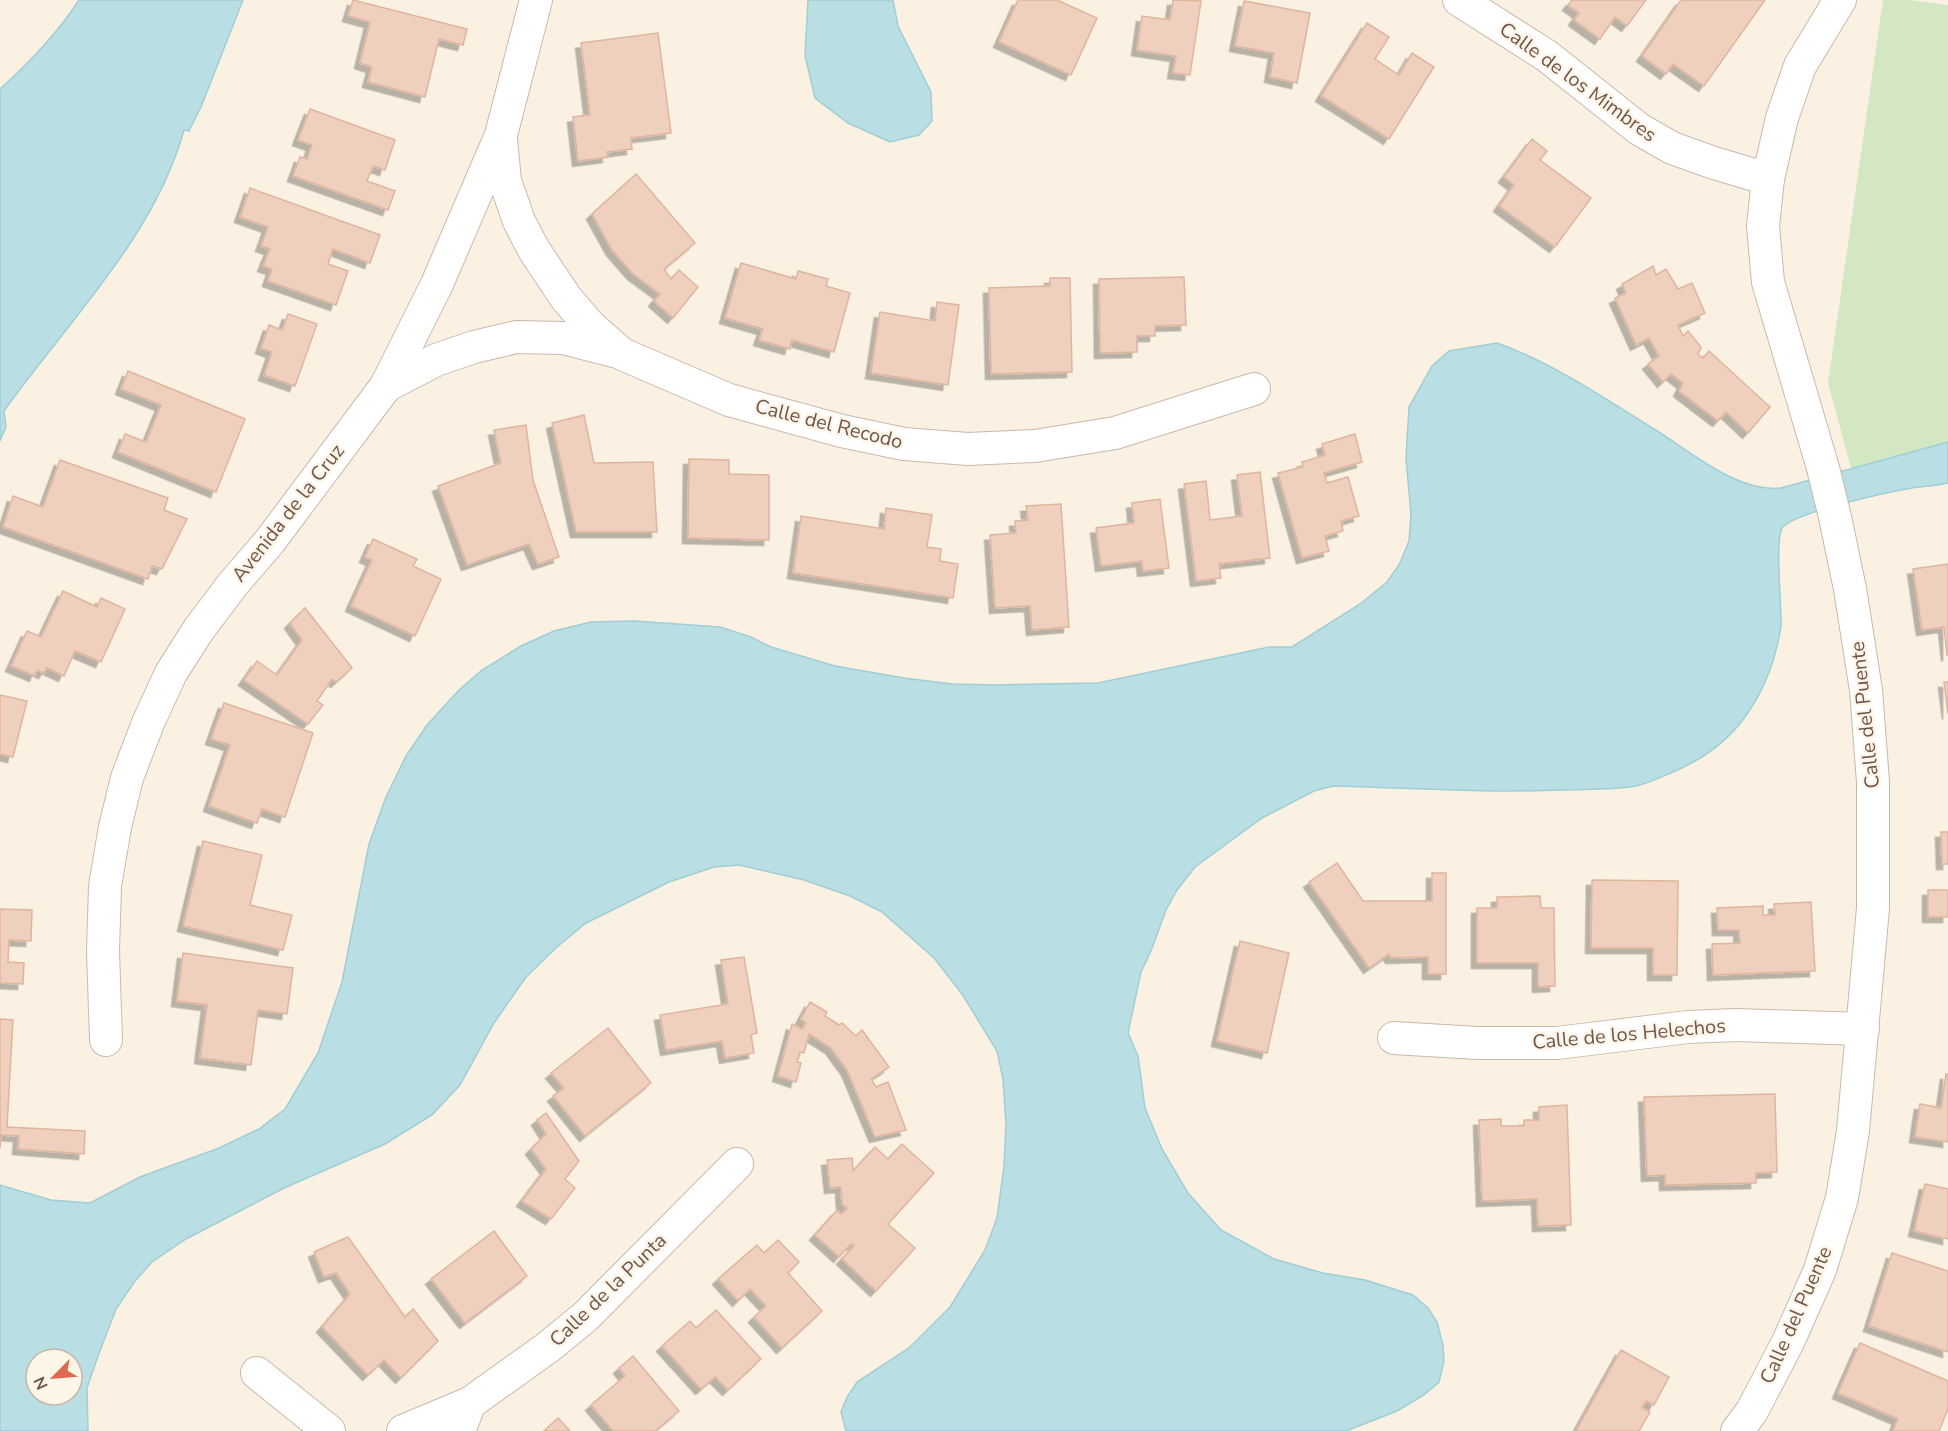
<svg xmlns="http://www.w3.org/2000/svg" width="1948" height="1431" font-family="'Nunito Sans',sans-serif">
  <style>
    .green { fill: #d3e7c3 }
    .water { fill: #b9dee3; stroke: #a0ced4; stroke-width: 1.5; fill-rule: evenodd }
    .building { fill: #efcfbd; stroke: #e0b59e; stroke-width: 1.5; filter: url(#shadow) }
    .lines { fill: none; stroke-linecap: round; stroke-linejoin: round }
    .minor-casing { stroke: #cbb8ab; stroke-width: 34 }
    .minor { stroke: #fff; stroke-width: 32 }
    .labels { text-anchor: middle; dominant-baseline: central; stroke-width: 5; stroke-linejoin: round; paint-order: stroke }
    .street-label { font-size: 20px; fill: #71574b; stroke: #fef5e9 }
  </style>
  <defs>
    <filter id="shadow"><feDropShadow dx="-5.5" dy="5.5" stdDeviation="0" flood-color="#0004"/></filter>
  </defs>
  <rect width="100%" height="100%" fill="#fbf1e3"/>
  <polygon class="green" points="1883,0 1910,0 1948,5 1948,442 1851,468 1828,383"/>
  <g class="water">
    <path d="M79,0H243L201,107L189,131L184,130C154,238 67,322 4,411L6,427L0,441V89C30,62 57,34 79,0Z"/>
    <polygon points="808,0 893,0 898,26 931,92 932,121 919,135 890,142 848,123 815,98 805,56"/>
    <path d="M1497,343C1553,363 1604,398 1654,429C1690,451 1737,493 1781,488L1948,442V483C1936,486 1924,486 1912,488C1888,492 1797,512 1783,527C1774,537 1782,607 1781,625C1780,637 1776,650 1773,661C1754,718 1722,753 1666,775C1656,779 1646,784 1636,786C1613,790 1587,789 1564,790C1487,793 1410,788 1333,786L1314,791L1262,818L1195,867L1177,890L1166,910L1151,951L1141,972L1128,1033L1138,1056L1145,1108L1162,1149L1188,1193L1221,1230L1274,1259L1323,1273L1365,1280L1413,1295L1428,1308L1437,1322L1443,1345L1444,1361L1439,1382L1424,1395L1397,1411L1346,1431H846L841,1412L847,1397L857,1382L909,1348L950,1307L985,1250L997,1218L1004,1166L1006,1124L1003,1079L997,1051L962,994L934,958L882,912L850,896L804,880L739,865L714,867L669,882L586,923L557,947L526,977L494,1023L460,1085L432,1115L385,1144L284,1188L186,1239L152,1262L135,1281L116,1309L98,1356L87,1388L88,1431H0V1185L51,1200L90,1203L140,1177L219,1148L259,1129L285,1109L318,1053L342,982L369,844L386,797L406,756L427,725L459,690L482,670L521,646L554,631L591,622L635,621L720,627L751,637L771,647L835,666L904,678L952,684L995,685L1098,683L1269,647H1292L1360,604L1387,582L1399,565L1409,541L1411,514L1406,458L1409,407L1432,366L1449,351ZM36,1359H72V1395H36Z"/>
  </g>
  <g class="building">
    <polygon points="353,0 467,29 463,45 439,39 425,97 368,82 372,67 360,63 370,22 348,16"/>
    <polygon points="1018,0 1057,0 1097,18 1071,75 999,42"/>
    <polygon points="1173,0 1201,1 1190,75 1173,73 1176,56 1137,50 1142,16 1170,20"/>
    <polygon points="1572,0 1646,0 1627,26 1615,17 1600,39 1574,20 1579,13 1568,5"/>
    <polygon points="1681,0 1765,0 1704,86 1673,64 1666,74 1642,56"/>
    <polygon points="1244,1 1310,13 1297,83 1270,77 1274,53 1235,46"/>
    <polygon points="1367,23 1389,37 1375,59 1399,75 1412,53 1434,67 1389,139 1321,96"/>
    <polygon points="658,33 671,133 631,138 632,149 607,152 608,157 578,161 573,117 590,115 581,43"/>
    <polygon points="310,109 395,140 385,170 373,166 367,181 395,191 388,210 293,176 300,157 307,159 312,145 298,140"/>
    <polygon points="1532,139 1547,151 1540,160 1591,198 1555,247 1499,206 1514,185 1504,177"/>
    <polygon points="636,174 695,243 664,269 671,279 679,270 698,287 673,318 654,301 660,294 633,274 612,250 592,214"/>
    <polygon points="250,188 380,235 370,263 333,249 328,264 348,271 336,305 268,281 272,269 263,266 270,249 261,246 268,227 240,217"/>
    <polygon points="741,263 796,279 798,271 828,279 826,286 850,293 834,352 792,340 790,349 759,340 763,329 725,318"/>
    <polygon points="1653,266 1656,275 1666,269 1678,289 1692,283 1705,313 1678,325 1683,336 1688,331 1701,347 1698,354 1703,358 1709,351 1770,407 1748,433 1726,412 1718,421 1679,391 1683,383 1671,374 1663,382 1648,364 1659,356 1649,338 1636,345 1615,298 1626,293 1622,284"/>
    <polygon points="1184,277 1186,325 1155,326 1155,336 1137,336 1137,352 1100,353 1099,279"/>
    <polygon points="1050,278 1070,278 1072,372 991,374 989,288 1050,286"/>
    <polygon points="937,302 959,305 948,385 871,373 880,312 935,321"/>
    <polygon points="288,314 317,324 295,386 264,375 272,352 261,348 269,325 282,330"/>
    <polygon points="128,371 245,419 216,492 118,452 125,434 146,442 161,405 121,389"/>
    <polygon points="584,415 594,463 653,462 657,532 576,532 552,423"/>
    <polygon points="526,425 533,480 559,557 538,564 529,544 467,565 438,486 501,463 494,430"/>
    <polygon points="1355,434 1362,462 1324,473 1327,483 1348,477 1359,516 1341,521 1343,531 1325,536 1329,551 1302,558 1278,473 1303,467 1302,462 1325,455 1322,444"/>
    <polygon points="689,459 729,460 729,474 769,475 769,540 688,538"/>
    <polygon points="60,460 168,498 164,510 187,519 162,569 152,566 148,579 3,527 13,496 43,507"/>
    <polygon points="1260,472 1270,558 1219,564 1221,578 1196,581 1184,484 1206,481 1210,520 1242,516 1237,475"/>
    <polygon points="1160,499 1169,568 1143,571 1142,561 1101,566 1096,528 1134,523 1132,503"/>
    <polygon points="1061,504 1069,627 1032,630 1030,606 995,608 990,535 1016,533 1015,521 1028,520 1026,506"/>
    <polygon points="886,508 932,515 927,547 941,549 940,561 958,564 953,598 793,573 801,516 884,529"/>
    <polygon points="373,539 417,559 413,566 441,579 415,636 351,606 372,560 365,557"/>
    <polygon points="1948,564 1948,655 1947,655 1944,627 1922,630 1913,569"/>
    <polygon points="63,591 97,607 101,598 125,609 101,662 75,651 64,676 47,668 44,673 37,670 35,676 11,666 27,631 41,637"/>
    <polygon points="305,608 352,668 336,682 332,679 317,701 323,705 308,724 244,680 257,661 277,675 302,640 290,623"/>
    <polygon points="1944,682 1948,682 1948,714"/>
    <polygon points="0,695 27,701 13,757 0,754"/>
    <polygon points="224,703 313,733 285,817 262,809 257,823 209,806 230,745 211,739"/>
    <polygon points="1941,832 1948,832 1948,864 1942,864"/>
    <polygon points="203,841 262,855 250,905 292,915 283,950 183,926"/>
    <polygon points="1337,863 1363,901 1432,901 1432,873 1446,873 1446,974 1428,974 1428,957 1391,958 1389,954 1369,968 1309,882"/>
    <polygon points="1592,880 1678,881 1677,975 1653,975 1653,948 1591,948"/>
    <rect x="1928" y="890" width="20" height="27"/>
    <polygon points="1540,896 1541,908 1554,908 1555,986 1538,987 1538,963 1477,963 1477,908 1497,908 1497,897"/>
    <polygon points="1811,902 1815,971 1713,975 1712,944 1740,943 1739,930 1718,930 1717,908 1763,906 1763,915 1775,915 1774,904"/>
    <polygon points="0,909 32,910 31,941 9,940 8,962 24,963 23,984 0,983"/>
    <polygon points="1240,941 1289,953 1267,1053 1217,1041"/>
    <polygon points="183,953 293,968 287,1014 258,1010 251,1065 200,1058 207,1005 177,1001"/>
    <polygon points="744,957 757,1033 751,1035 754,1053 725,1058 722,1041 666,1050 660,1015 728,1004 721,960"/>
    <polygon points="810,1002 827,1012 825,1016 839,1025 842,1023 856,1036 862,1030 889,1067 871,1079 876,1087 888,1082 906,1130 875,1137 847,1070 831,1048 809,1034 804,1053 800,1052 797,1062 801,1063 796,1082 778,1076 792,1024 802,1029 806,1023 801,1019"/>
    <polygon points="0,1019 13,1020 7,1127 85,1131 84,1154 18,1149 19,1136 1,1135 0,1148"/>
    <polygon points="608,1028 651,1083 585,1136 553,1096 564,1088 551,1073"/>
    <polygon points="1946,1074 1948,1074 1948,1142 1915,1137 1920,1104 1941,1108"/>
    <polygon points="1775,1094 1777,1172 1756,1173 1756,1183 1665,1185 1665,1175 1647,1176 1644,1097"/>
    <polygon points="1567,1105 1571,1225 1538,1226 1537,1199 1482,1201 1479,1120 1501,1119 1501,1126 1524,1126 1524,1120 1539,1120 1539,1107"/>
    <polygon points="546,1113 579,1161 565,1179 575,1188 551,1219 522,1201 546,1169 531,1149 546,1134 537,1120"/>
    <polygon points="902,1144 934,1173 888,1224 915,1248 876,1291 842,1259 854,1246 851,1244 839,1257 815,1235 837,1210 841,1214 847,1208 842,1204 841,1187 830,1188 827,1160 852,1158 853,1171 875,1147 888,1159"/>
    <polygon points="1925,1184 1948,1189 1948,1239 1914,1231"/>
    <polygon points="494,1231 527,1276 465,1323 431,1279"/>
    <polygon points="348,1237 405,1317 413,1309 438,1341 401,1378 384,1360 368,1375 322,1327 350,1294 336,1273 324,1277 314,1252"/>
    <polygon points="778,1240 799,1262 788,1273 822,1311 782,1348 754,1317 766,1306 750,1289 738,1301 718,1279 757,1245 764,1253"/>
    <polygon points="1892,1253 1948,1271 1948,1352 1869,1326"/>
    <polygon points="716,1310 761,1359 728,1390 715,1377 701,1389 662,1346 690,1321 696,1328"/>
    <polygon points="1860,1343 1948,1381 1948,1409 1939,1431 1893,1431 1898,1419 1838,1393"/>
    <polygon points="1621,1350 1669,1377 1654,1405 1646,1401 1642,1408 1650,1412 1639,1431 1576,1431"/>
    <polygon points="633,1356 679,1411 655,1431 613,1431 591,1405 625,1376 619,1368"/>
    <polygon points="558,1418 570,1431 544,1431"/>
  </g>
  <g class="lines">
    <g class="minor-casing">
      <g id="minor">
        <polyline points="1459,0 1547,56 1639,129 1672,148 1714,163 1768,179"/>
        <polyline points="501,139 505,181 519,221 534,250 566,298 590,326 622,354 729,400 842,431 904,444 968,449 1035,446 1115,433 1254,389"/>
        <polyline points="386,386 436,360 474,347 516,337 563,338 614,351"/>
        <polyline points="1394,1038 1477,1043 1557,1043 1688,1027 1736,1025 1863,1029"/>
        <polyline points="106,1040 103,951 105,886 115,827 127,778 148,723 171,673 199,629 233,584 270,541 386,386 437,284 501,135 536,0"/>
        <polyline points="257,1373 329,1431"/>
        <polyline points="470,1403 547,1348 585,1317 737,1164"/>
        <polyline points="403,1431 470,1403 459,1431"/>
        <polyline points="1737,1431 1752,1411 1788,1342 1820,1270 1842,1198 1853,1131 1873,908 1873,782 1866,690 1850,589 1835,517 1823,468 1768,282 1763,226 1768,179 1782,118 1800,66 1840,0"/>
      </g>
    </g>
    <use href="#minor" class="minor"/>
  </g>
  <g class="labels">
    <g class="street-label">
      <text transform="translate(1578 82) rotate(36)">Calle de los Mimbres</text>
      <text transform="translate(829 424) rotate(14)">Calle del Recodo</text>
      <text transform="translate(288 513) rotate(-52)">Avenida de la Cruz</text>
      <text transform="translate(1865 715) rotate(-96)">Calle del Puente</text>
      <text transform="translate(1629 1034) rotate(-5)">Calle de los Helechos</text>
      <text transform="translate(608 1290) rotate(-44)">Calle de la Punta</text>
      <text transform="translate(1796 1315) rotate(-66)">Calle del Puente</text>
    </g>
  </g>
  <g transform="translate(54 1377) rotate(245)"><circle r="28" fill="#fef5e9" stroke="#c6b6aa" stroke-width="1.5"/>
  <path d="M0-4.5L10 22L0 15L-10 22Z" fill="#de6a4f"/>
  <text y="-9" font-size="16" font-weight="bold" text-anchor="middle" fill="#71574b">N</text>
  </g>
</svg>
